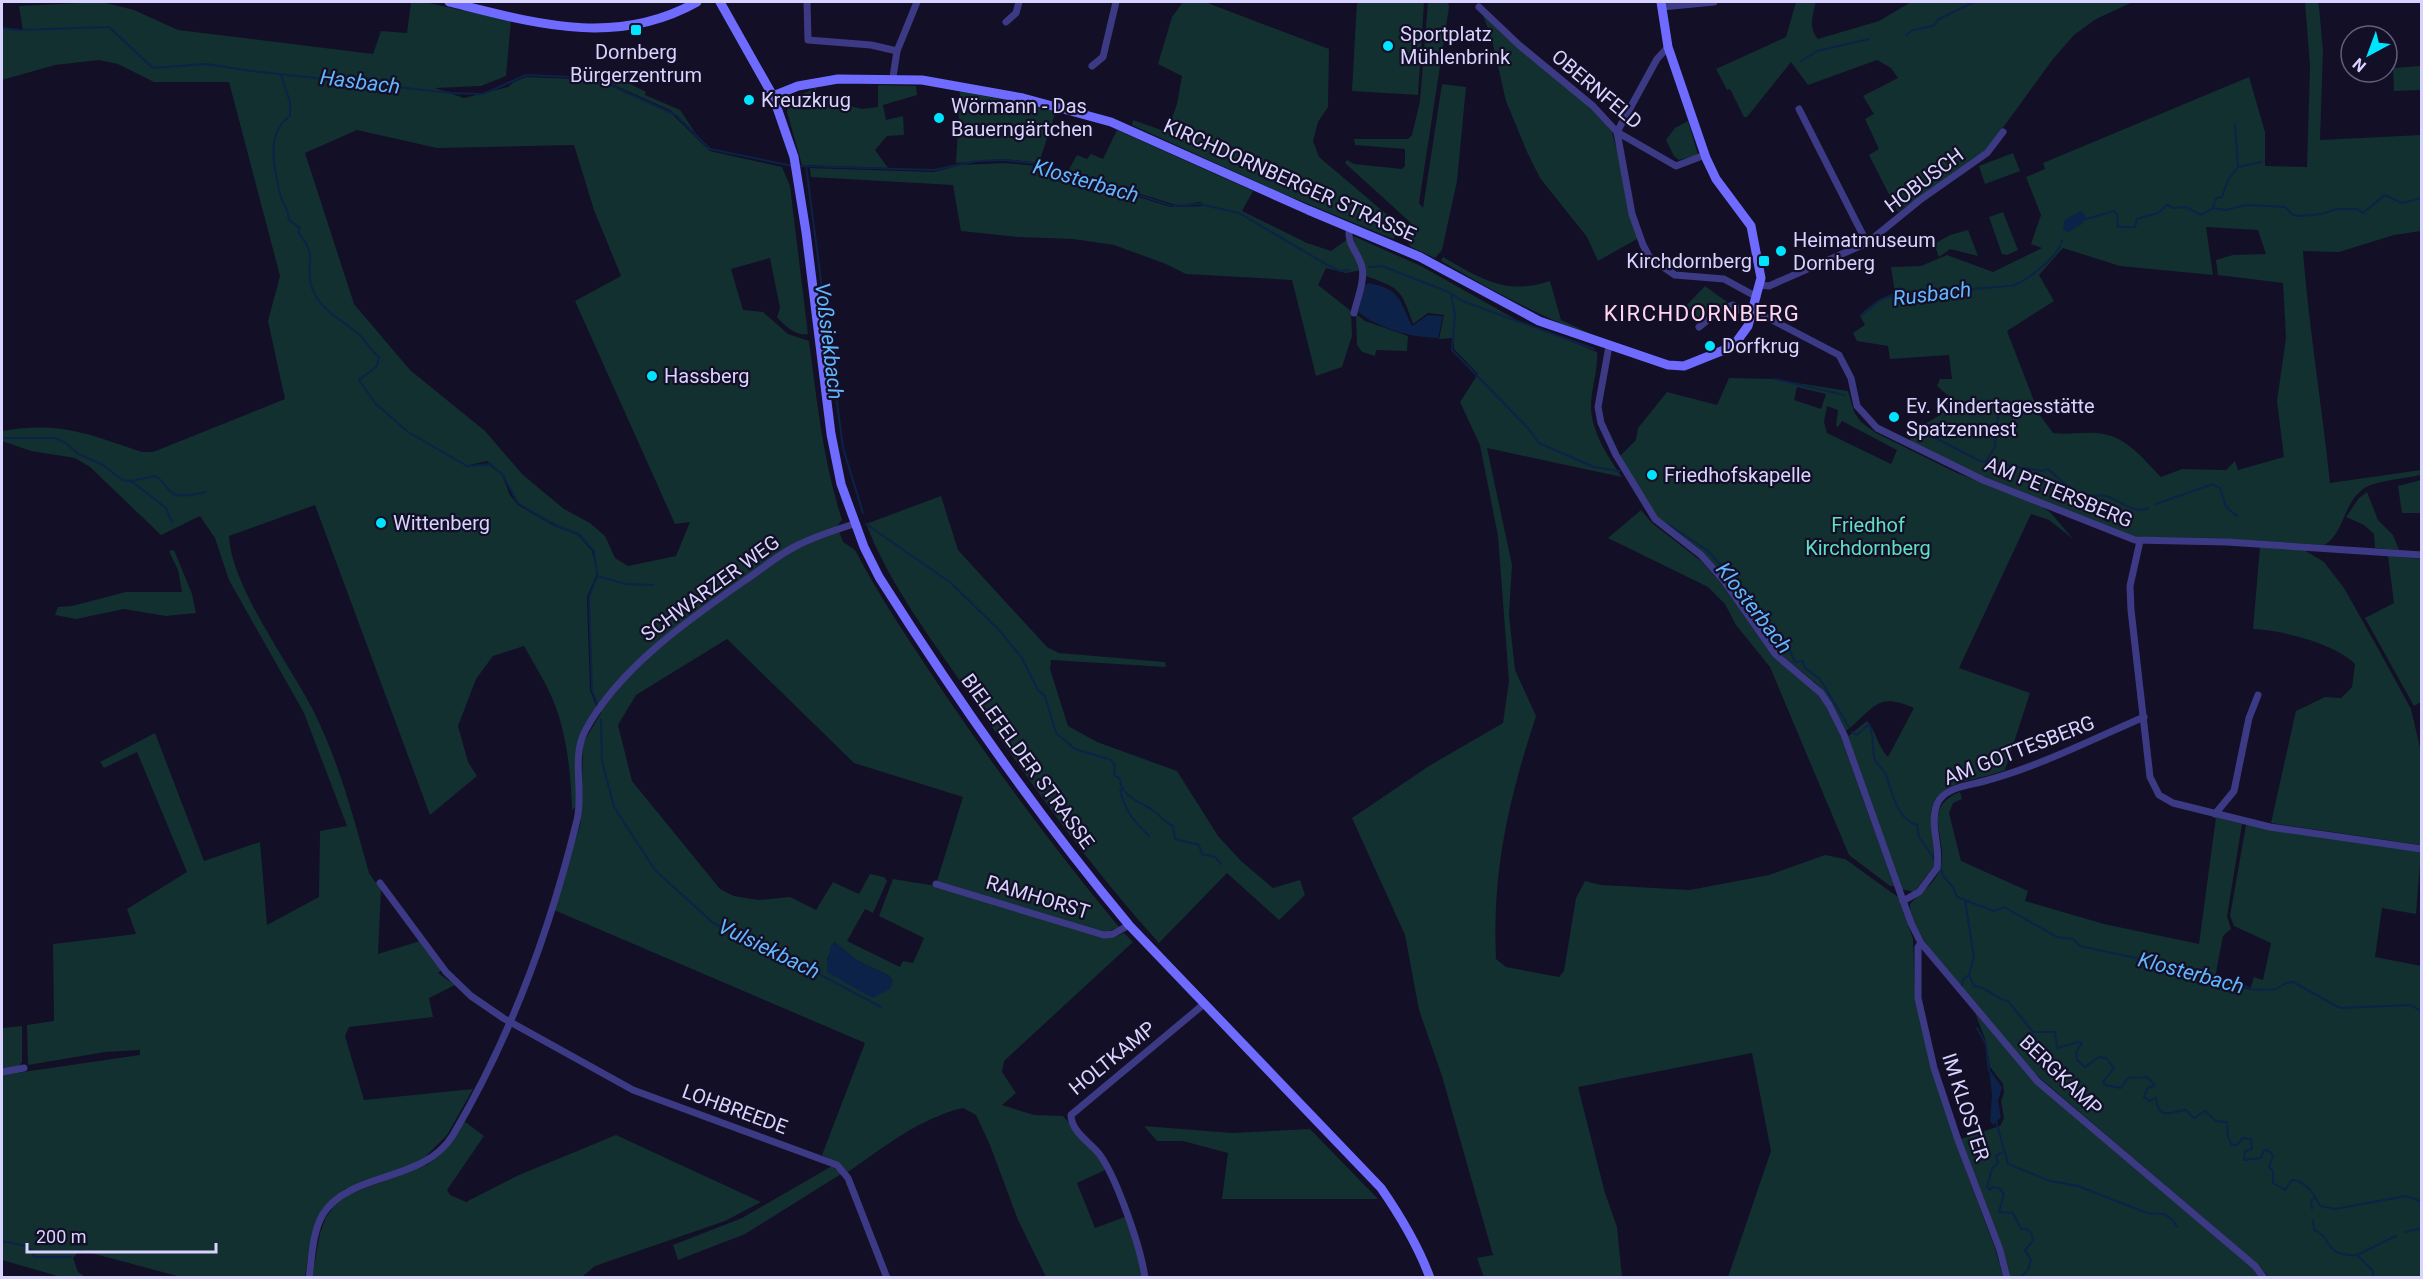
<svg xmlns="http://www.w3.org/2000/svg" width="2423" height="1279" font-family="Roboto,sans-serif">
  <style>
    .green { fill: #12302f; fill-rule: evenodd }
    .water { fill: #0c2248 }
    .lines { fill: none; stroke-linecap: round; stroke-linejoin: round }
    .stream { stroke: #0c2248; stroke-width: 2 }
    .street { stroke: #3d3a85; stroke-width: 7 }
    .secondary { stroke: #6f6bff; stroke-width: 9 }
    .poi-dot { fill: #00e5ff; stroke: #130f26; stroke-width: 2 }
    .labels { text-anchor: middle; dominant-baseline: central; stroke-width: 4.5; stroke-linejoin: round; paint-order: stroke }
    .poi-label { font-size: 20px; fill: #d9d4ff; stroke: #130f26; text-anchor: start }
    .street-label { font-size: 20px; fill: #d9d4ff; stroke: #130f26 }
    .park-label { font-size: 20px; fill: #5fe0c0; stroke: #130f26 }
    .water-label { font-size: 21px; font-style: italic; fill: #62b6ff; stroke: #130f26 }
    .quarter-label { font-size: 22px; letter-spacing: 1.5px; fill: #ffd6f0; stroke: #130f26 }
  </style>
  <rect width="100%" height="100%" fill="#130f26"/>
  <g class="green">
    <path d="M102,2L134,10L178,30L373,54L381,31L407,33L411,2H424L511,21L506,76L481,86L435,88L464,98L508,87L514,82L526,77L597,80L671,113L710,151L782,167L790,186L808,334C796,337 784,325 777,317L780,308L770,258L731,269L743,310L763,312L788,334L809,341C817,401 823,461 842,520L837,526L843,542L855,550C881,600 913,646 944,693C999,774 1057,852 1119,927L1106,932L937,881L963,797L854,763L727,639L636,695L618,725L632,781L720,889L734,896L758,900L790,897L816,910L833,882L859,894L870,874L884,877L887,881L873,913L865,909L847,941L900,967L903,961L913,963L924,938L879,916L893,879L936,886L1115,937L1124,933L1133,942L1004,1061L1002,1072L1016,1093L1002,1105L1034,1115L1063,1116L1099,1157L1105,1170L1077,1183L1095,1228L1125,1217L1141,1260L1143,1277H1046L1018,1220L990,1145L976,1115L963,1108C920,1118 884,1147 848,1172L838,1163L822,1155L865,1043L554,910L581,822L583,743L601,713L592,690L589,597L598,576L594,551L579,534L555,524L518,503L503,474L487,461L466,466L489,465L502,475L510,495L518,505L554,526L578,535L592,551L596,567V576L587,597L590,690L597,708L577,743V805L572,810C571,774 567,734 553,700C545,681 534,664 524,646L493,656L476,679L458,726L468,762L477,776L430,815L315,505L229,536C231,585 288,662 312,708C338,759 354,818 369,873L381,890L378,954L420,941L441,970L438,973L455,985L429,998L433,1017L349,1027L345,1036L364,1100L473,1089L447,1135L425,1157L412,1165L345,1189L331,1201L309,1249L305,1277H181L80,1250L73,1258L78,1272L85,1277H61L2,1260V1075L140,1055V1050L105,1052L28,1065L27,1025L54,1021L53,944L136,934L127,909L187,872L137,752L104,768L100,762L155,733L204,861L260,842L267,925L319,897L320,831L347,826L304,713L229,580L215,538L200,516L161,535L90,467L75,458L31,451L2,441V431C60,421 88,434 142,452H153L285,399L268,321L280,276L229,82H154L118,64L99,60L55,65L2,80V28L23,31L19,6ZM357,130L437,148L574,145L594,210L621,276L575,301L675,524L690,522L676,556L628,566L615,558L605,536L590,523L564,509L523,475L485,431L410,370L354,304L305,153ZM834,942L858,961L890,976L827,960Z"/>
    <polygon points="1183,2 1205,2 1329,49 1328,107 1318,122 1313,141 1319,157 1398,224 1399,233 1393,239 1279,192 1132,125 1133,120 1167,132 1177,104 1182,76 1158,64 1172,17"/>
    <polygon points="1357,2 1424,2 1418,95 1352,91"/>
    <polygon points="1428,2 1448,2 1449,7 1419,203 1423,208 1442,84 1466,87 1457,181 1442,250 1435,258 1411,247 1408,243 1411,223 1345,163 1347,160 1354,164 1402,169 1405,166 1405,149 1355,145 1354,139 1408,139 1412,135 1420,101"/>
    <path d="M1796,2H1816C1813,13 1808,29 1818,39L1879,21L1911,2H2133L2096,19L2074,35L2053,59L1986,151L1898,212L1869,155L1879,149L1865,119L1874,114L1863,96L1898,78L1891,68L1877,60L1808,85L1791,62L1747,117H1744L1730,89L1727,90L1716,69L1786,37Z"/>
    <path d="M2305,2H2318L2319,7L2323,51L2320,140L2421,135V231L2394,235L2339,252L2303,251C2309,329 2322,406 2330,483L2421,470V475C2407,478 2374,481 2363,489C2343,504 2343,536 2324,545L2215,538L2136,537L1952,464L1910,441L1912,432L1940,415L1948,407L1945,399L1958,410L1961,407L1937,386L1940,379H1952L1949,355L1890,359L1888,346L1857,341L1853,333L1865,325L1860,316C1868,306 1882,297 1895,293L1891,267L1921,266L1947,255L1993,272L2042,248L2031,244L2041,215L2026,177L2045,169L2043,163L2249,77L2265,132V166L2307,167L2310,66ZM2206,227L2258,230L2266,254L2233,255L2216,260L2218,275L2283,283L2286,338L2277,401L2284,457L2238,470L2235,461L2226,470L2182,469L2161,477C2141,457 2126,435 2096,433C2081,432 2067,435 2053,433L2039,414L2007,331L2054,301L2039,275L2063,248L2120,266L2213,275Z"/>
    <polygon points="1483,15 1537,64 1588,104 1612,132 1643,250 1637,239 1598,261 1587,237 1540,178 1527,152 1506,101 1492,40"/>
    <polygon points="2421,66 2421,90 2394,91 2393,68"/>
    <polygon points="596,77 626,82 646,92 645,95 680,110 696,134 670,110"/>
    <polygon points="878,85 916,86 917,95 883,105 886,120 903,116 904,135 887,136 875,150 888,168 802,165 787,112 789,100 816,88 816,97 862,109 878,107"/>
    <polygon points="960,91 1056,111 1039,163 1004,159 956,163"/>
    <polygon points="1688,121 1698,155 1679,160 1674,156 1666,140 1675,128"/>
    <polygon points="1117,130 1253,191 1242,211 1307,243 1331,251 1348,239 1361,270 1346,273 1326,268 1318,285 1351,311 1352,336 1342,367 1316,376 1292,280 1186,274 1166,264 1114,245 1073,239 1018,237 961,231 953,185 811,177 810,168 934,172 961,165 1004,163 1037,166 1171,207 1205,206 1200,202 1179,206 1068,171 1077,155 1087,159 1091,154 1103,159"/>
    <polygon points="2013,153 2020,171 1985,184 1979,166"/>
    <polygon points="2003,212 2018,250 2007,255 2002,254 1989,217"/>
    <polygon points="1968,230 1978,256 1950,249 1939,257 1934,244 1950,235"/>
    <path d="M1353,236L1421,266L1515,319L1597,352C1598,370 1592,386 1591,404C1590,430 1608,457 1622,477L1487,448L1512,565L1509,615L1515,670L1536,716C1509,799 1492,870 1496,959L1506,967L1559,977L1564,971L1576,898L1585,881L1601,885L1690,890L1769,875L1825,855L1845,859L1898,897L1913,939L1915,998L1955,1141L1996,1251L2003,1277H1728L1771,1151L1752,1053L1578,1087L1605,1193L1617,1227L1622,1277H1484L1477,1258L1493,1255L1442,1076L1419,1010L1405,935L1352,818L1429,766L1503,723L1509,681L1498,536L1480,445L1460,402L1478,374L1454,349V338L1439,339L1444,315L1428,313L1413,324C1401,289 1400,288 1366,276Z"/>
    <path d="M1443,257C1480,278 1505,296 1550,281L1561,320L1602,339C1544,320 1494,291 1441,261Z"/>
    <polygon points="1705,286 1727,302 1722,306 1717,305 1702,320 1695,316 1693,317 1685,307"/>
    <polygon points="1356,314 1365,321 1408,336 1407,351 1376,350 1375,356 1362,352 1357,345"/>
    <path d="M1729,378L1772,379L1848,391L1854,412L1861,422L1876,433L1957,473L2041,506L2051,513L2073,539L2049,520L2031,514L1959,668L2030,693L2005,770C1977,782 1930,779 1931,819C1931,835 1935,850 1934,866L1914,892L1901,889L1847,737L1867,721C1877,732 1876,744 1888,757L1914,708C1875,691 1875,709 1846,731L1829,699L1819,686L1777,651L1726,578L1702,553L1662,522L1650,509L1620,456L1636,440L1638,428L1667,392L1717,405ZM1797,387L1826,394L1821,409L1794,400ZM1827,406L1838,410L1836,426L1838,427L1842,421L1897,450L1891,464L1827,433L1824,422Z"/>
    <polygon points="2421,480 2421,513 2402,513 2398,486"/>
    <polygon points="2367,492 2378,520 2393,535 2399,550 2375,548 2374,534 2364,525 2346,517 2359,498"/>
    <path d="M941,496L958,550L1047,647L1059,653L1165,662L1166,667L1051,660L1050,669L1068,726L1097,742L1177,771L1218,836L1241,861L1273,888L1300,880L1305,895L1279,920L1227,873L1159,943C1088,865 1027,778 967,691C930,637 890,585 866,524Z"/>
    <polygon points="1641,510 1652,523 1701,561 1721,583 1772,656 1816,692 1825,705 1841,737 1894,886 1890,886 1849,855 1770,667 1736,625 1725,604 1708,587 1608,538"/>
    <path d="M2260,547L2304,550L2324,562L2344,588L2380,652L2411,709L2421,752V845L2271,823L2296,711L2325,697L2341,698L2352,687L2355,664C2336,644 2281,630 2253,629Z"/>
    <polygon points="174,550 192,594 196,613 166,616 124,609 76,619 55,615 58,607 72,606 126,592 182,592 178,570 169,551"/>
    <polygon points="2388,556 2421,559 2421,702 2414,706 2365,618 2394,603"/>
    <path d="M1960,792L1962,799L1953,803L1949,813L1961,861L2028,891L2025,901L2104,924L2199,944L2216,817L2242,824L2227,916L2231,929L2223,936L2215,978L2250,990L2254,977L2263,980L2271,943L2234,926L2230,916L2246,825L2421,851L2416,914L2382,908L2375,957L2421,966V1277H2269L2257,1264L2040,1078L2021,1060C1998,1031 1907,936 1910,904C1920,894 1937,881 1941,867C1948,838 1920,808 1960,792Z"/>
    <polygon points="1975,1013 2035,1083 2254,1268 2261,1277 2010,1277 2003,1249 1961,1139 2000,1126 2004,1118 2001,1101 2004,1093 2003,1084 1990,1067 1986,1041"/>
    <polygon points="22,1026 22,1062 19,1066 2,1069 2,1028"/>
    <polygon points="464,1121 484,1136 447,1190 450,1195 466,1202 519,1175 616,1135 761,1202 725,1221 595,1266 582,1277 312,1278 320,1233 326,1217 335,1205 347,1195 427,1165 441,1152"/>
    <polygon points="1144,1126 1232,1133 1310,1129 1378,1199 1222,1199 1228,1153 1183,1141 1157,1141"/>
    <polygon points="832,1166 841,1174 745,1234 678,1260 673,1245 742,1218"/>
  </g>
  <g class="water">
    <polygon points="2081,211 2086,216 2082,224 2068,232 2063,230 2064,220"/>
    <path d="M1369,283C1400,289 1399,299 1412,326L1428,315L1443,316L1438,338C1409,337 1380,329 1358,312L1365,285Z"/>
    <path d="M834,942L858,961L890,976L893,981L890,989L873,998L828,973C824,963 831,957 830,947Z"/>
    <polygon points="1989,1069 2002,1087 1998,1101 2001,1117 1993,1125 1990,1121 1992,1095"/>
  </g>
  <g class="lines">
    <g class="stream">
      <polyline points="2,28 20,30 109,27 153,68 206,64 252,71 451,93 483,94 526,75 595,78 676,115 710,149 793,166"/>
      <polyline points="1906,35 1913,30 1933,26 1939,19 1974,2"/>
      <polyline points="1801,61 1817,51 1869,39"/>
      <path d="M281,75L290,102V116C265,133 274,168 280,194C282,203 288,207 289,220L300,228L298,232C321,261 303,261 312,288C320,311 344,321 361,336C367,343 371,351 379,357L377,366L359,380L375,403L408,432L467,466L490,464L502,474L518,503L554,525L579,534L594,551L597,576L589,597L592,690L598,706"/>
      <polyline points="799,166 934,170 977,161 1003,160 1040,164 1173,206 1199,204 1239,213 1329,266 1340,271 1350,270"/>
      <polyline points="806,166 843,448 863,513"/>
      <polyline points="2238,167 2262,162"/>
      <polyline points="2213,207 2216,198 2222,197 2228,180 2238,167 2235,124"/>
      <polyline points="2083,220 2114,211 2117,214 2118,227 2135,227 2137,219 2158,213 2167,205 2173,208 2186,207 2201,215 2213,208 2226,210 2246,205 2285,207 2293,215 2301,216 2322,214 2336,209 2357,209 2363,213 2385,195 2402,203 2422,198"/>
      <polyline points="2061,243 2062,240"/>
      <polyline points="1369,267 1382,266 1451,293 1455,315 1452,350 1528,428 1539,443 1594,467 1619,471"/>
      <path d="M2011,286C2026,282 2055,258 2060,246"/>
      <polyline points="1452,294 1462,301 1594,349"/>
      <polyline points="1861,316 1880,300 1890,296 2008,286"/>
      <polyline points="1775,379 1844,395"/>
      <polyline points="1997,423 1998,417"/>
      <path d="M1916,433L1928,434L1980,461L2042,471L2048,469C2056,476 2067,487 2079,494C2087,498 2097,494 2106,496C2121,500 2133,515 2148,508"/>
      <path d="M2,438H55L66,443L78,454L103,465L122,480L131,481L155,476C162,480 164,484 169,490C177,500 194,494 206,492"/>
      <polyline points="1986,461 1995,447 1996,426"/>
      <polyline points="131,481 166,508 172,522"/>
      <polyline points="2156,504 2213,484 2220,488 2226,507 2237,516"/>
      <path d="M1666,523L1707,550L1740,586L1742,593C1756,603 1759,615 1771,626L1772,634L1787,644L1795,662L1803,661L1804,667L1820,679L1849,727"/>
      <path d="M866,524L951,583L998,629L1022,658L1038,690L1045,696L1056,733L1075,749L1111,760L1115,766L1114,775L1120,779C1121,797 1141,802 1154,811C1161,816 1165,823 1173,826L1175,839L1199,845L1202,854L1215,857L1221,864"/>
      <polyline points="598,576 625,584 654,585"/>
      <polyline points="601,719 602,761 614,807 655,870 713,923 806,963 817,973 881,1007"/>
      <path d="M1852,732L1857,735L1869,724C1875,737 1871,748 1875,760C1878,766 1884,769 1886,775C1893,794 1896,818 1917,825L1919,837L1936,862"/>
      <path d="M1122,789L1120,791C1127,814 1133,820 1149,836"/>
      <polyline points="1940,865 1943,876 1953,887 1957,897 1994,911 2004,907 2057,937 2073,939 2080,946 2205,973 2255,990 2276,989 2286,983 2293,982 2340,1008 2411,1005 2422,1012"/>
      <path d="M1965,900L1974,957L1969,975L1974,986C1989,987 1994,999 2008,1001L2033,1032H2055L2057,1048L2079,1042L2082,1043L2076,1052L2077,1060L2085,1067L2099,1057L2106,1058L2114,1068L2103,1082L2105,1085L2121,1088L2128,1078L2147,1077L2155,1085L2147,1089L2144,1097L2149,1101L2156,1098C2158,1122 2173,1111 2186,1110L2194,1118L2205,1111L2216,1121L2227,1122L2228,1137L2232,1145H2237L2243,1138L2251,1139L2252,1149L2245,1151L2244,1160L2261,1158L2264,1150L2269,1151L2273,1156L2269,1167L2273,1171V1183L2285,1190L2292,1180C2301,1180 2311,1189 2315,1197L2311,1201L2312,1209"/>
      <polyline points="1962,986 1963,979 1969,975"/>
      <polyline points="1977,1028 1986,1044 1989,1071"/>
      <polyline points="1996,1121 2008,1164 2050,1181 2078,1186 2147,1213 2164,1214 2173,1220 2177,1227"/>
      <polyline points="2003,1152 1996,1156 1998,1163 1992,1169 1987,1187 1990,1190 1992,1187 1999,1188 2004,1194 1999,1212 2013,1213 2021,1229 2027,1229 2032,1234 2033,1241 2025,1250 2031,1260 2028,1270 2020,1278"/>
      <polyline points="2315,1197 2320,1206 2335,1209 2406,1196 2422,1202"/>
      <path d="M2313,1220L2314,1230C2333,1237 2323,1257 2357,1255L2373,1271V1278"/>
      <polyline points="2405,1232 2422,1228"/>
      <polyline points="2,1241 26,1246 33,1251 34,1257 71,1257"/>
      <polyline points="2357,1255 2396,1236"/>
    </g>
    <g class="street">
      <polyline points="807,2 808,40 871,45 897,51"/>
      <polyline points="1479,7 1519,45 1593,106 1617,132 1676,166 1705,155"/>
      <polyline points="1662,7 1714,2"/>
      <polyline points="1006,22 1016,13 1019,2"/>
      <polyline points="1668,47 1657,59 1617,132 1632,214 1643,245 1650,258 1675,275 1724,279 1757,297"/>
      <polyline points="1092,66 1103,57 1116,2"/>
      <polyline points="893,77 897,51 917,2"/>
      <polyline points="1799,109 1867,243"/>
      <path d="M1350,228C1345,241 1359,254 1362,267C1365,281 1357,300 1354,313"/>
      <polyline points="1760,285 1769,286 1867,243 1920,200 1987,153 2003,132"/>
      <polyline points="1753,310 1839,355 1851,378 1857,406 1877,428 1983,480 2135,540 2227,542 2422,555"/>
      <polyline points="1699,327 1721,309 1733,305 1751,319"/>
      <polyline points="1609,346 1598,407 1601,423 1616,455 1655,519 1701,555 1724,581 1775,654 1821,693 1829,705 1844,735 1911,923 1921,943 2037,1081 2255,1266 2264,1278"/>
      <polyline points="2140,541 2130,586 2131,610 2150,777 2159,795 2173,803 2270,827 2422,849"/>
      <polyline points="2215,814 2234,791 2249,718 2258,695"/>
      <polyline points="380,883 446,972 471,996 503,1018 633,1090 837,1165 848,1178 887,1278"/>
      <polyline points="936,884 1104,935 1113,934 1129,925"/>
      <path d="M1903,901L1919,892L1937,868C1941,847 1929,825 1937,804C1944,788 1966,786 1981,782C2036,768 2091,740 2144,717"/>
      <polyline points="1921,943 1918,947 1918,998 1934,1068 1958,1140 2000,1250 2007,1278"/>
      <polyline points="2,1072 24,1068"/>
      <path d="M309,1278C312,1257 312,1233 323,1214C350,1171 424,1183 453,1135C511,1037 550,930 577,820C584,791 571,758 585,731C618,669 688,620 744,581C762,569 779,554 798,545C816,536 835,530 854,524"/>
      <path d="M1145,1278C1141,1248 1117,1179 1100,1155C1091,1143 1071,1132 1071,1115L1204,1004"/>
    </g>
    <g class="secondary">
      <path d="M449,2C534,23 615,48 697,2"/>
      <path d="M720,2L773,96L794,157L806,232L831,434L841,484L864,547L879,577C955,697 1038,816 1129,925L1381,1188C1401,1217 1418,1245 1430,1278"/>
      <polyline points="773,96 798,86 838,79 922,80 1023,98 1111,122 1308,210 1420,257 1539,321 1668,365 1684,366 1724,350 1737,341 1748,326 1761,278 1751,226 1716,179 1706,158 1668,47 1661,2"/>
    </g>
  </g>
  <g class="poi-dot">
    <rect x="630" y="24" width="12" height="12" rx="3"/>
    <circle cx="1388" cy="46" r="6"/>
    <circle cx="749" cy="100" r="6"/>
    <circle cx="939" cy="118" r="6"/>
    <circle cx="1781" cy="251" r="6"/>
    <rect x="1758" y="255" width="12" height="12" rx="3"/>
    <circle cx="1710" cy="346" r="6"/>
    <circle cx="652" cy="376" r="6"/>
    <circle cx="1894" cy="417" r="6"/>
    <circle cx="1652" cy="475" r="6"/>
    <circle cx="381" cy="523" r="6"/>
  </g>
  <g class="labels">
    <g class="poi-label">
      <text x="1400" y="34">Sportplatz<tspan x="1400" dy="23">Mühlenbrink</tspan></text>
      <text x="636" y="52" text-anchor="middle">Dornberg<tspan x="636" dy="23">Bürgerzentrum</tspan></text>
      <text x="761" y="100">Kreuzkrug</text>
      <text x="951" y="106">Wörmann - Das<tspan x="951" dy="23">Bauerngärtchen</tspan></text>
      <text x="1793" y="240">Heimatmuseum<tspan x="1793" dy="23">Dornberg</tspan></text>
      <text x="1752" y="261" text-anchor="end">Kirchdornberg</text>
      <text x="1722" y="346">Dorfkrug</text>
      <text x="664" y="376">Hassberg</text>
      <text x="1906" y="406">Ev. Kindertagesstätte<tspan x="1906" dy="23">Spatzennest</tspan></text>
      <text x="1664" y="475">Friedhofskapelle</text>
      <text x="393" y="523">Wittenberg</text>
    </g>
    <g class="street-label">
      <text transform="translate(1597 89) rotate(40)">OBERNFELD</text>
      <text transform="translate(1290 180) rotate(24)">KIRCHDORNBERGER STRASSE</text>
      <text transform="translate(1924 180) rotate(-37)">HOBUSCH</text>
      <text transform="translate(2059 492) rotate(22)">AM PETERSBERG</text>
      <text transform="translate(710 588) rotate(-36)">SCHWARZER WEG</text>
      <text transform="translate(2019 750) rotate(-21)">AM GOTTESBERG</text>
      <text transform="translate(1028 761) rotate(54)">BIELEFELDER STRASSE</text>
      <text transform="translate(1038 897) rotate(17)">RAMHORST</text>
      <text transform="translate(1112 1058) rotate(-39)">HOLTKAMP</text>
      <text transform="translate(2061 1075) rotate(44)">BERGKAMP</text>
      <text transform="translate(1966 1107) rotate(72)">IM KLOSTER</text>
      <text transform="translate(735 1109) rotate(20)">LOHBREEDE</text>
    </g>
    <g class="park-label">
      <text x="1868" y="525">Friedhof<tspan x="1868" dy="23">Kirchdornberg</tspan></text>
    </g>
    <g class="water-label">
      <text transform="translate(360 82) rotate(7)">Hasbach</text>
      <text transform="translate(1086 181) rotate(16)">Klosterbach</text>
      <text transform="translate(1932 294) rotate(-7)">Rusbach</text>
      <text transform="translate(829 341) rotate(83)">Voßsiekbach</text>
      <text transform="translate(1754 608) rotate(52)">Klosterbach</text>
      <text transform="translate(769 949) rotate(26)">Vulsiekbach</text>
      <text transform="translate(2191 973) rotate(15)">Klosterbach</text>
    </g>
    <g class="quarter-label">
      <text x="1702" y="313">KIRCHDORNBERG</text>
    </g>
  </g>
  <rect width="2423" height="1279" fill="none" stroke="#d9d4ff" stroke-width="6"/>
  <g transform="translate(2369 54) rotate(221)"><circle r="28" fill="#130f26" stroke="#625e7d" stroke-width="1.5"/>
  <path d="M0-4.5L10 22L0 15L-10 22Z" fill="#00e5ff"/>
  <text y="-9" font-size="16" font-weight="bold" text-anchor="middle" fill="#d9d4ff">N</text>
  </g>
  <path d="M27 1243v9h189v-9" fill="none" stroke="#d9d4ff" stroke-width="3"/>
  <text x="36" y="1243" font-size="18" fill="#d9d4ff" stroke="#130f26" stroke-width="4.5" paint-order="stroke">200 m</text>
</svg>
